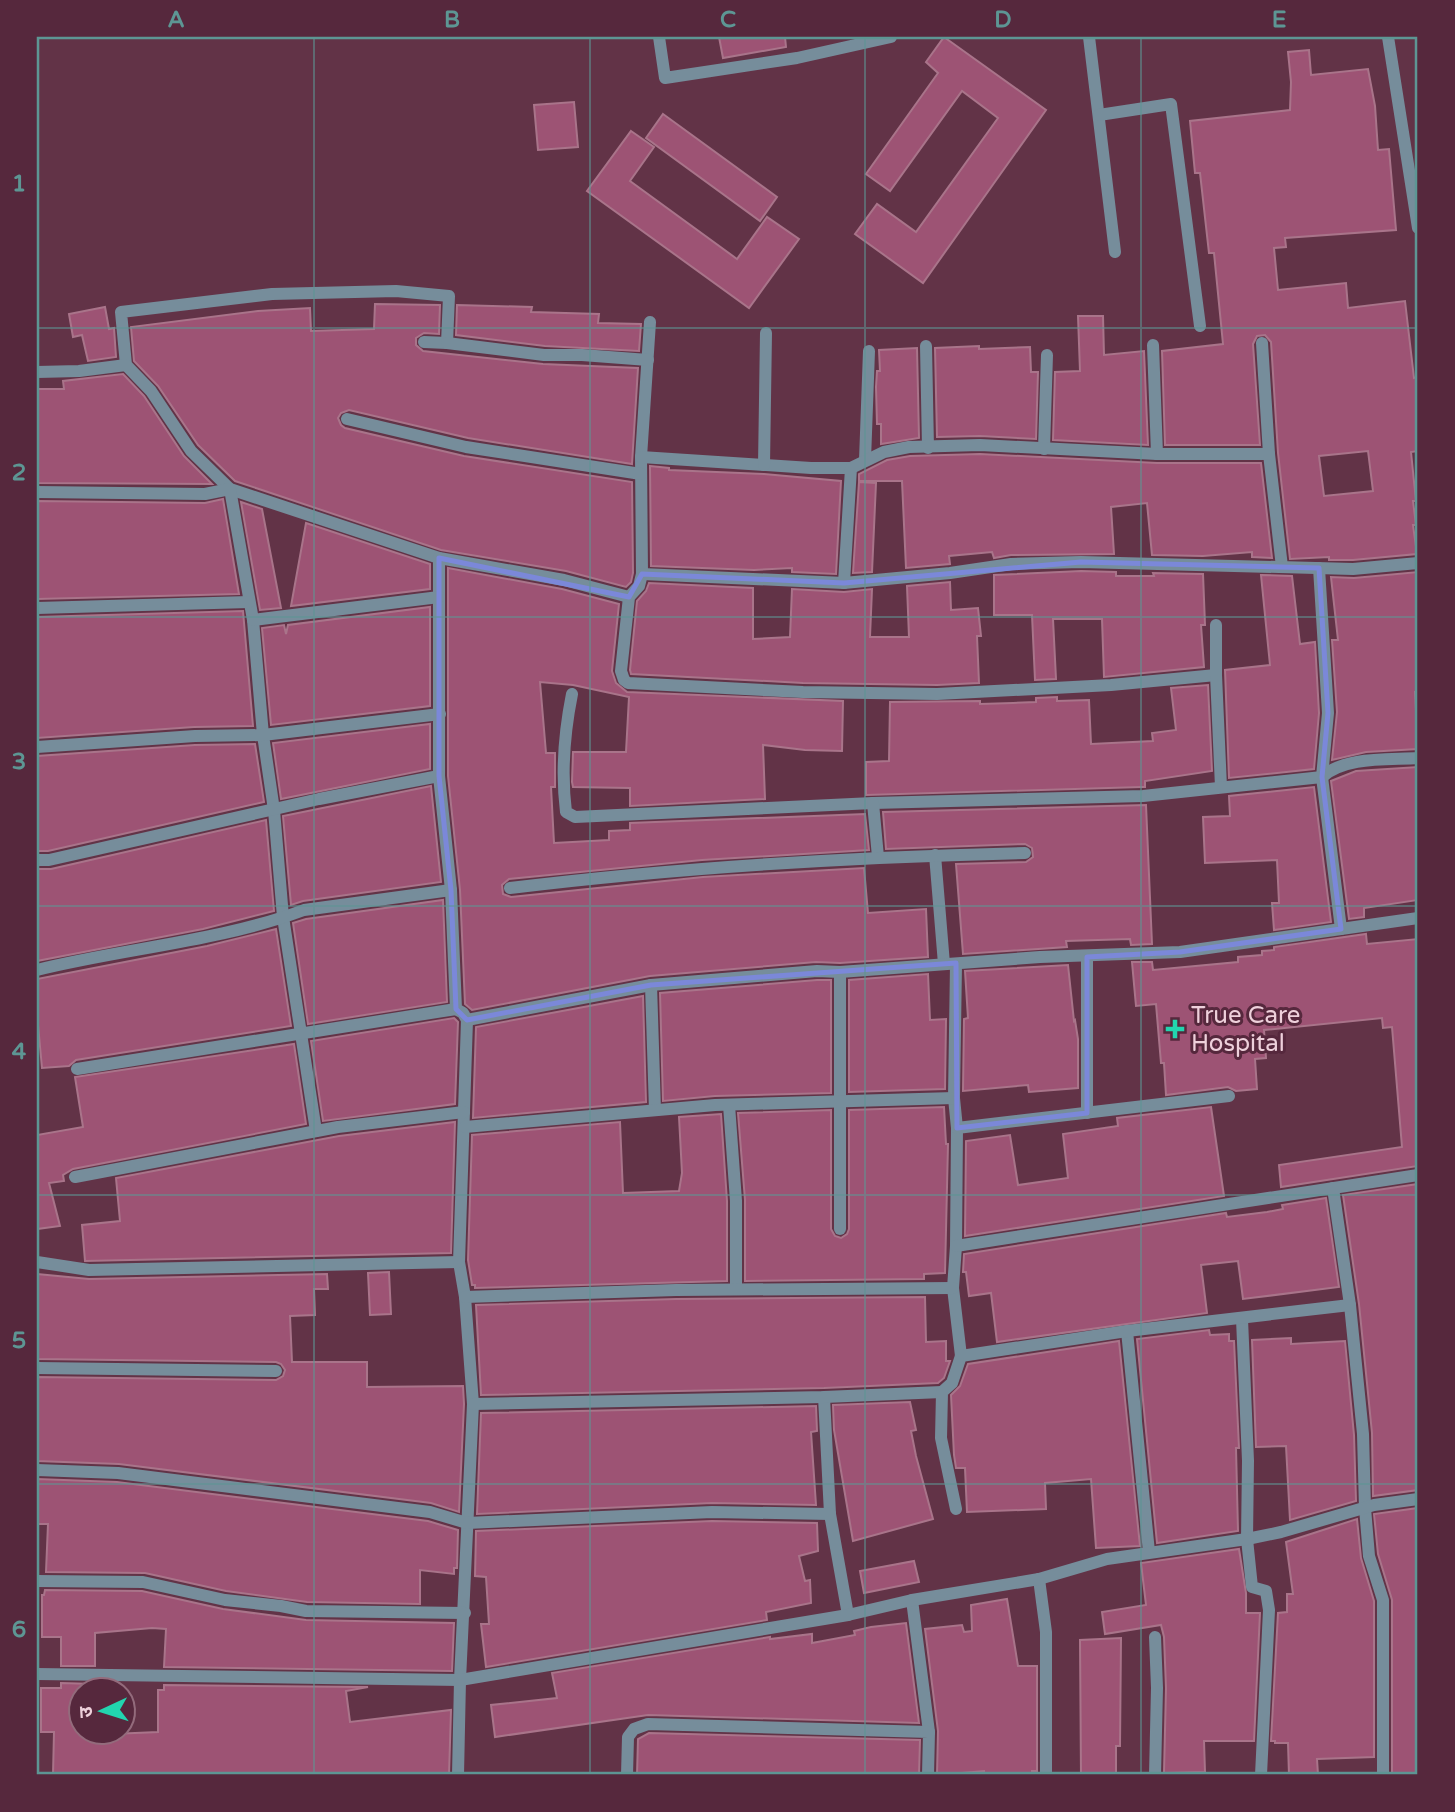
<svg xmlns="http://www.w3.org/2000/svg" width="1455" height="1812" font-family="'Varela Round','Noto Sans Devanagari',sans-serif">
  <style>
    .building { fill: #9d5374; stroke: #a9748a; stroke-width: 2; fill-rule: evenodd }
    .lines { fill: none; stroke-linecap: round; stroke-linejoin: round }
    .minor { stroke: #768d9b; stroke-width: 12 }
    .marked { fill: none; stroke: #7b88d9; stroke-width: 5; stroke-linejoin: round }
    .grid { fill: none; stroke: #5d9694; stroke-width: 2; stroke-opacity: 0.55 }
    .poi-dot { fill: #22d5af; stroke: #56283d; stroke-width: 2.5 }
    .labels { text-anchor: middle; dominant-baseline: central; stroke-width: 6; stroke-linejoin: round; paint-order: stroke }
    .poi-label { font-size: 24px; fill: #eed0db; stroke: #56283d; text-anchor: start }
    .neatline { fill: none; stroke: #5d9694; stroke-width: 2.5 }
    .grid-label { font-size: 23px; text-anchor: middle; font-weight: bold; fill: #5d9694 }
  </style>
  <rect width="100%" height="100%" fill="#623347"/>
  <g class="building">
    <polygon points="719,37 785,37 786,47 723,58"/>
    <polygon points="944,37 1046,110 923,283 855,234 877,204 916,232 998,118 962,91 890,191 866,174 938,73 926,62"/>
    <path d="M1309,50L1311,75L1368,69L1375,106L1378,150L1389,149L1396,230L1285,238L1286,247L1274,248L1278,290L1346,283L1348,308L1405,301L1414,378L1417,377L1418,389V451L1411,452L1416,501H1413L1416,525H1413L1417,554L1353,560H1329V557L1290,559L1278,453L1271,342L1265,335L1257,336L1253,344L1260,445H1165L1162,351L1223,344L1214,253H1209L1200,173H1195L1190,121L1290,110L1291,82L1288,52ZM1368,451L1373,491L1324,496L1319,456Z"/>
    <polygon points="574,102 578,147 538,150 534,105"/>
    <polygon points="663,114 777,197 760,221 646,138"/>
    <polygon points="631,131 654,147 630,181 737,259 767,217 799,239 749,308 587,191"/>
    <polygon points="375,304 440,305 439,334 424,333 416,338 416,345 423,351 543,364 638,368 632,464 468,438 349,410 341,413 338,418 341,425 345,428 464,456 632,482 633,573 631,582 626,587 566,571 441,550 235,481 198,445 158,386 134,361 131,327 258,311 310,308 311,331 374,329"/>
    <polygon points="457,305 532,307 531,312 599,314 598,323 641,324 639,351 545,346 456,335"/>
    <polygon points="105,307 109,329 114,328 116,357 88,361 82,335 73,337 69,314"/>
    <polygon points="1078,316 1103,316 1104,355 1144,351 1148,445 1053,440 1055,372 1080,371"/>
    <polygon points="979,346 979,349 1030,347 1031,372 1038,372 1036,439 980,436 937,437 935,348"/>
    <polygon points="917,348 919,438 881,444 881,424 877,424 876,387 877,371 880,371 879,350"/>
    <polygon points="123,374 144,396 184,456 212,484 37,483 37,389 64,389 63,381"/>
    <polygon points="980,454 1157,463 1261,463 1272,558 1252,557 1252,552 1203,556 1152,555 1147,503 1111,507 1114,554 1011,555 994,558 992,552 949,556 950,564 906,568 902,481 859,481 859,474 887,460 910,456"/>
    <polygon points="650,466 669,468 669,470 764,474 841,481 836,574 792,572 792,568 754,570 651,566"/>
    <polygon points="859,482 876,483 872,572 853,573"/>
    <polygon points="223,499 239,594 37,599 37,501 205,503"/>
    <polygon points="241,502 262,509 281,608 260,610"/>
    <polygon points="306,523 430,564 430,589 291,606"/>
    <polygon points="448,568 562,589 619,604 612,671 616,683 627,692 843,701 842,751 805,750 763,745 765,799 630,806 630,788 573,787 572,782 573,752 626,752 629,697 573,685 540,682 546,753 555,753 555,787 551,787 554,843 609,840 609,831 630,830 630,823 865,814 869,850 702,860 509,879 502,885 503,894 511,897 703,877 864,868 868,913 926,909 928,957 840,963 816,962 650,976 472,1010 465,1004 460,890 448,776"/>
    <polygon points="1081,571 1116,572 1116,576 1154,576 1153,573 1203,574 1205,625 1201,625 1204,667 1104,677 1102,619 1053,619 1056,679 1035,680 1032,615 994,615 994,575"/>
    <polygon points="1418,572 1418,692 1415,692 1418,749 1366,752 1332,760 1337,712 1332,640 1338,640 1331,577 1354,578"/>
    <polygon points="1261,575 1292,576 1300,644 1315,642 1319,713 1314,769 1229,778 1225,670 1270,665"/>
    <polygon points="950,582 951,610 978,608 981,636 977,636 979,683 937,685 803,683 631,674 630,670 637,601 646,591 649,583 753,588 753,639 790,637 792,589 844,592 872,589 870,637 909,637 907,586"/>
    <polygon points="430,607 430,706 271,725 262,628 284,625 286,634 288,625"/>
    <polygon points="243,611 253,726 194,727 37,738 37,617"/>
    <polygon points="1208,685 1212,771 1145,781 1145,787 1142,787 866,795 866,762 889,761 890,702 980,701 980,704 1013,703 1036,702 1036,698 1057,697 1057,701 1089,700 1091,744 1153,741 1152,733 1176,730 1171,688"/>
    <polygon points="430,724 430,769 281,799 273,743"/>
    <polygon points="255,744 264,802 48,851 37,851 37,756 195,745"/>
    <polygon points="1418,767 1418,900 1364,908 1364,917 1349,919 1331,781 1356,771"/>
    <polygon points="431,786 441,882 303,901 291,905 283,816"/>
    <polygon points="1314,787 1331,922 1274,930 1272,903 1279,903 1277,860 1205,863 1203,817 1230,816 1229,796"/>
    <polygon points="1146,805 1152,944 1131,945 1130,939 1066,941 1067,947 963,954 956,864 1026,862 1033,857 1032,848 1025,844 886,849 883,812"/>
    <polygon points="266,820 274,911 203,929 37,961 37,869 51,869"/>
    <polygon points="443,900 447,1002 308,1024 293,923 306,919"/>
    <polygon points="276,929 291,1026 76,1060 69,1066 42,1068 37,1014 37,979 207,946"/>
    <polygon points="1366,934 1367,944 1418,939 1418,1166 1281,1187 1279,1165 1402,1147 1392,1027 1383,1028 1382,1018 1264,1030 1266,1058 1255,1059 1257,1089 1236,1091 1228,1087 1166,1095 1164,1063 1161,1063 1156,1004 1136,1006 1132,962 1152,962 1153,970 1238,962 1238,957 1262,955 1262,951 1274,950 1274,947"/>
    <polygon points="1068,965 1074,1021 1075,1020 1078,1039 1078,1088 1029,1092 1028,1085 963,1091 964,1019 968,1018 965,971"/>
    <polygon points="928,974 930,1020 946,1019 945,1089 849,1092 849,980"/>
    <polygon points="817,980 831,980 831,1093 715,1096 663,1101 660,993"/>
    <polygon points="643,996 646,1102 473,1118 476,1027"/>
    <polygon points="454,1018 458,1022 455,1104 323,1121 311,1041"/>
    <polygon points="294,1044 306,1124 73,1169 63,1175 64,1181 49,1183 60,1226 37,1229 37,1135 83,1127 75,1077"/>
    <polygon points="944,1107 946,1144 948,1144 945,1273 924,1274 924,1279 745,1281 745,1200 738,1113 831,1110 831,1229 835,1236 841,1238 847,1234 849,1229 849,1110"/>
    <polygon points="1211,1107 1224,1196 965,1236 966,1141 1010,1135 1018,1185 1068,1178 1063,1134 1118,1126 1117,1118"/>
    <polygon points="721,1114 727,1201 727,1281 475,1288 475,1285 472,1285 468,1260 472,1135 620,1122 623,1193 679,1191 682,1173 679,1117"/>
    <polygon points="455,1122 451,1253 85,1261 82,1225 120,1221 116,1178 339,1136"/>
    <polygon points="1418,1184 1418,1490 1373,1496 1372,1433 1359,1304 1343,1195"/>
    <polygon points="1326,1198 1339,1287 1243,1299 1238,1261 1201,1265 1207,1313 997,1342 991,1293 969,1296 966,1272 963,1272 964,1254 1226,1213 1227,1217 1267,1212 1283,1209 1282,1205"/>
    <polygon points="389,1272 391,1314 370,1315 368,1273"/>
    <polygon points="37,1274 89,1279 327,1274 328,1289 314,1289 315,1315 290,1316 292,1362 367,1362 367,1387 463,1386 464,1404 459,1512 431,1503 119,1464 37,1461 37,1377 276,1380 283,1376 285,1370 281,1364 276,1362 37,1359"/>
    <polygon points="925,1297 926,1342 946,1341 946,1361 950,1361 944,1378 938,1383 824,1388 481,1395 476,1305 676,1299"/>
    <polygon points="1209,1330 1210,1335 1229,1334 1229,1341 1234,1341 1239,1448 1236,1448 1238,1531 1157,1543 1137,1339"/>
    <polygon points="1291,1338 1291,1344 1345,1341 1354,1435 1356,1501 1290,1520 1286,1446 1256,1447 1252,1340"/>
    <polygon points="1119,1341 1140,1546 1096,1548 1091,1479 1045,1483 1046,1509 967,1512 965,1468 956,1468 954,1455 951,1395 960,1386 968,1364"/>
    <polygon points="910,1402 916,1430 911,1431 916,1456 933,1519 853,1541 834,1430 833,1405"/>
    <polygon points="816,1406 817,1431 811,1432 816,1505 712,1503 477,1514 481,1413"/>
    <polygon points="37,1479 117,1482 428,1521 458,1530 457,1568 454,1568 454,1574 420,1570 420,1604 307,1602 226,1591 145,1573 46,1572 48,1524 37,1524"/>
    <polygon points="1418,1508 1418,1775 1392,1775 1392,1600 1378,1554 1374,1514"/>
    <polygon points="1357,1519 1361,1558 1374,1601 1374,1757 1317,1759 1318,1775 1289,1775 1288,1743 1275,1743 1275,1741 1271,1741 1278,1613 1287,1612 1287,1594 1293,1594 1286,1542"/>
    <polygon points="712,1521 817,1523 818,1551 799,1556 805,1581 810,1580 811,1603 766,1612 767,1620 486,1667 481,1624 489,1624 486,1577 475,1576 476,1531"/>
    <polygon points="1239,1549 1246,1593 1246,1613 1260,1613 1254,1741 1204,1741 1205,1772 1164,1773 1166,1688 1164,1637 1161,1625 1105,1634 1102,1612 1146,1605 1141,1563"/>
    <polygon points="914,1561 919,1582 864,1593 860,1571"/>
    <polygon points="45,1590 142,1591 223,1609 306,1620 454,1623 452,1671 164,1667 166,1629 152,1628 95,1633 95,1666 61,1666 61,1637 42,1637 42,1595 44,1595"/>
    <polygon points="1007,1599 1018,1666 1037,1666 1037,1771 1032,1771 1032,1775 984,1775 984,1771 937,1775 938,1731 925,1629 962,1625 964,1632 972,1631 971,1605"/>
    <polygon points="906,1623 919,1723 648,1715 495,1737 491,1705 557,1698 552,1673 770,1637 770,1639 812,1634 812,1643 855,1635 854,1631 871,1627"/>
    <polygon points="1121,1638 1120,1746 1116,1746 1116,1775 1081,1775 1080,1640"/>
    <polygon points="61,1683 94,1684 94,1690 80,1690 80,1732 112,1732 112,1734 158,1732 158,1690 164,1690 164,1685 368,1687 346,1691 350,1722 451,1710 449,1775 53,1775 54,1732 41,1732 41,1688 61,1688"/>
    <polygon points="649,1733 920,1740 919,1775 637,1775 638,1739"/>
  </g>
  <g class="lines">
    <g class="minor">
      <polyline points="659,37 665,78 797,58 891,37"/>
      <polyline points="1089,37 1115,252"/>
      <polyline points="1388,37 1418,228"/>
      <polyline points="1099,115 1171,104 1200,326"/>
      <polyline points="650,322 641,457 642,574 639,586 629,597 621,671 624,680 628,683 803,692 937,694 1111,685 1216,675"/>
      <polyline points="424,342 447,343 449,296 396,291 272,294 121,312 126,365 151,391 191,451 230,489 439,558 564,580 629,597"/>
      <polyline points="447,343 544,355 582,355 648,360"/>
      <polyline points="1262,343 1269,454 1282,567"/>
      <polyline points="1153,345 1157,454"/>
      <polyline points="926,346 928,448"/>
      <polyline points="37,372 79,371 126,365"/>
      <polyline points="347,419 466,447 641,474"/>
      <polyline points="1044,449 1047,355"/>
      <polyline points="641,457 811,468 851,468"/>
      <polyline points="865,460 869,351"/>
      <polyline points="764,465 766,333"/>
      <polyline points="37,492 205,494 230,489 253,620 263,735 274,810 283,917 316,1131"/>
      <polyline points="439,558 439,776 451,890 456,1009 463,1013 467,1020 459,1262 465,1297 473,1404 460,1680 458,1775"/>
      <polyline points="1319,568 1328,713 1322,777 1341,929"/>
      <polyline points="642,574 844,583 950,573 1011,564 1081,562 1353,569 1418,563"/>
      <polyline points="844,583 851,468 884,452 909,447 980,445 1157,454 1269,454"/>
      <polyline points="37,608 249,602"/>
      <polyline points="253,620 439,597"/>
      <polyline points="1216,625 1216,675 1221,787"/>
      <path d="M572,694C564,734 561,772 566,812L575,817L873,803L1143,796L1322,777C1345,756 1388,760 1418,758"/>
      <polyline points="37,747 195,736 263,735 440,714"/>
      <polyline points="873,803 878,857"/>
      <polyline points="935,855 944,964"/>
      <polyline points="37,860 49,860 319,799 439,776"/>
      <path d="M510,888C681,867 853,857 1025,853"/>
      <polyline points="1087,957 1087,1113"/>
      <polyline points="956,964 954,1098 957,1128 956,1246 953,1288 961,1356"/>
      <path d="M37,970C125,948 218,942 304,910L451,890"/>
      <polyline points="840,972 840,1229"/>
      <polyline points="651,985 655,1110"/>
      <polyline points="467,1020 651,985 817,971 840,972 1040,957 1180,952 1418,918"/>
      <polyline points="77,1069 456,1009"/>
      <polyline points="729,1105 736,1201 736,1289"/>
      <polyline points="465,1127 715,1105 954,1098"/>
      <polyline points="957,1128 1229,1096"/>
      <polyline points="75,1177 338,1127 464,1112"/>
      <polyline points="1333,1188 1350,1305 1363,1434 1365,1508 1369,1556 1383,1600 1383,1775"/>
      <polyline points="956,1246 1418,1175"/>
      <polyline points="37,1262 89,1270 459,1262"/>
      <polyline points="465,1297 676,1290 953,1288"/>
      <polyline points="1242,1319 1248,1461 1247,1539 1252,1587 1266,1591 1269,1610 1261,1775"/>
      <polyline points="1127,1331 1149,1552"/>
      <polyline points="37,1368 276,1371"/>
      <polyline points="824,1397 830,1514 848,1615"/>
      <polyline points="473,1404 824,1397 942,1392"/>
      <polyline points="37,1470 118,1473 430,1512 467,1523 712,1512 830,1514"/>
      <polyline points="956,1509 941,1438 942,1392 952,1383 961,1356 1127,1331 1350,1305"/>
      <polyline points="1039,1579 1046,1632 1046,1775"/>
      <polyline points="37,1581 143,1582 225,1600 281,1606 306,1611 465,1613"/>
      <polyline points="912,1600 929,1732"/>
      <polyline points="1155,1637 1157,1688 1155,1775"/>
      <polyline points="37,1674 460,1680 848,1615 912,1600 1039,1579 1107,1559 1247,1539 1281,1532 1374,1505 1418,1499"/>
      <polyline points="627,1775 628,1737 634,1729 648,1724 929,1732 928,1775"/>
    </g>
  </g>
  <path class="marked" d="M439,558L629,597L642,574L844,583L1081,562L1319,568L1328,713L1322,777L1341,929L1180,952L1087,957V1113L957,1128L956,963L651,985L467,1020L456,1009L451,890L439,776Z"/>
  <path class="grid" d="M314,37V1775M590,37V1775M865,37V1775M1141,37V1775M37,328H1418M37,617H1418M37,906H1418M37,1195H1418M37,1484H1418"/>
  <path class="poi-dot" d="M1171.5 1018.5h7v7h7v7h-7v7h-7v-7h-7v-7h7z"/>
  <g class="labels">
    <g class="poi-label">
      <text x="1191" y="1015">True Care<tspan x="1191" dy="28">Hospital</tspan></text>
    </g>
  </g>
  <rect width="1455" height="1812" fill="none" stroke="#56283d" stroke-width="77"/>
  <g transform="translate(102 1711) rotate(266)"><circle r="33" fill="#56283d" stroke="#936b7c" stroke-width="2"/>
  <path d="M0-5L12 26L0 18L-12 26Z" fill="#22d5af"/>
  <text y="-10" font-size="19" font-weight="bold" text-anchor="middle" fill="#eed0db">उ</text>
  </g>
  <rect x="38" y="38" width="1378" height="1735" class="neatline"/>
  <g class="grid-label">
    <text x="176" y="27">A</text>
    <text x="452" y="27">B</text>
    <text x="728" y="27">C</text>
    <text x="1003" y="27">D</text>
    <text x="1279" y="27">E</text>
    <text x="19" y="191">1</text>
    <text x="19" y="480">2</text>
    <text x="19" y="769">3</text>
    <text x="19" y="1059">4</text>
    <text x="19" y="1348">5</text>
    <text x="19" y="1637">6</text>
  </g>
</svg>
